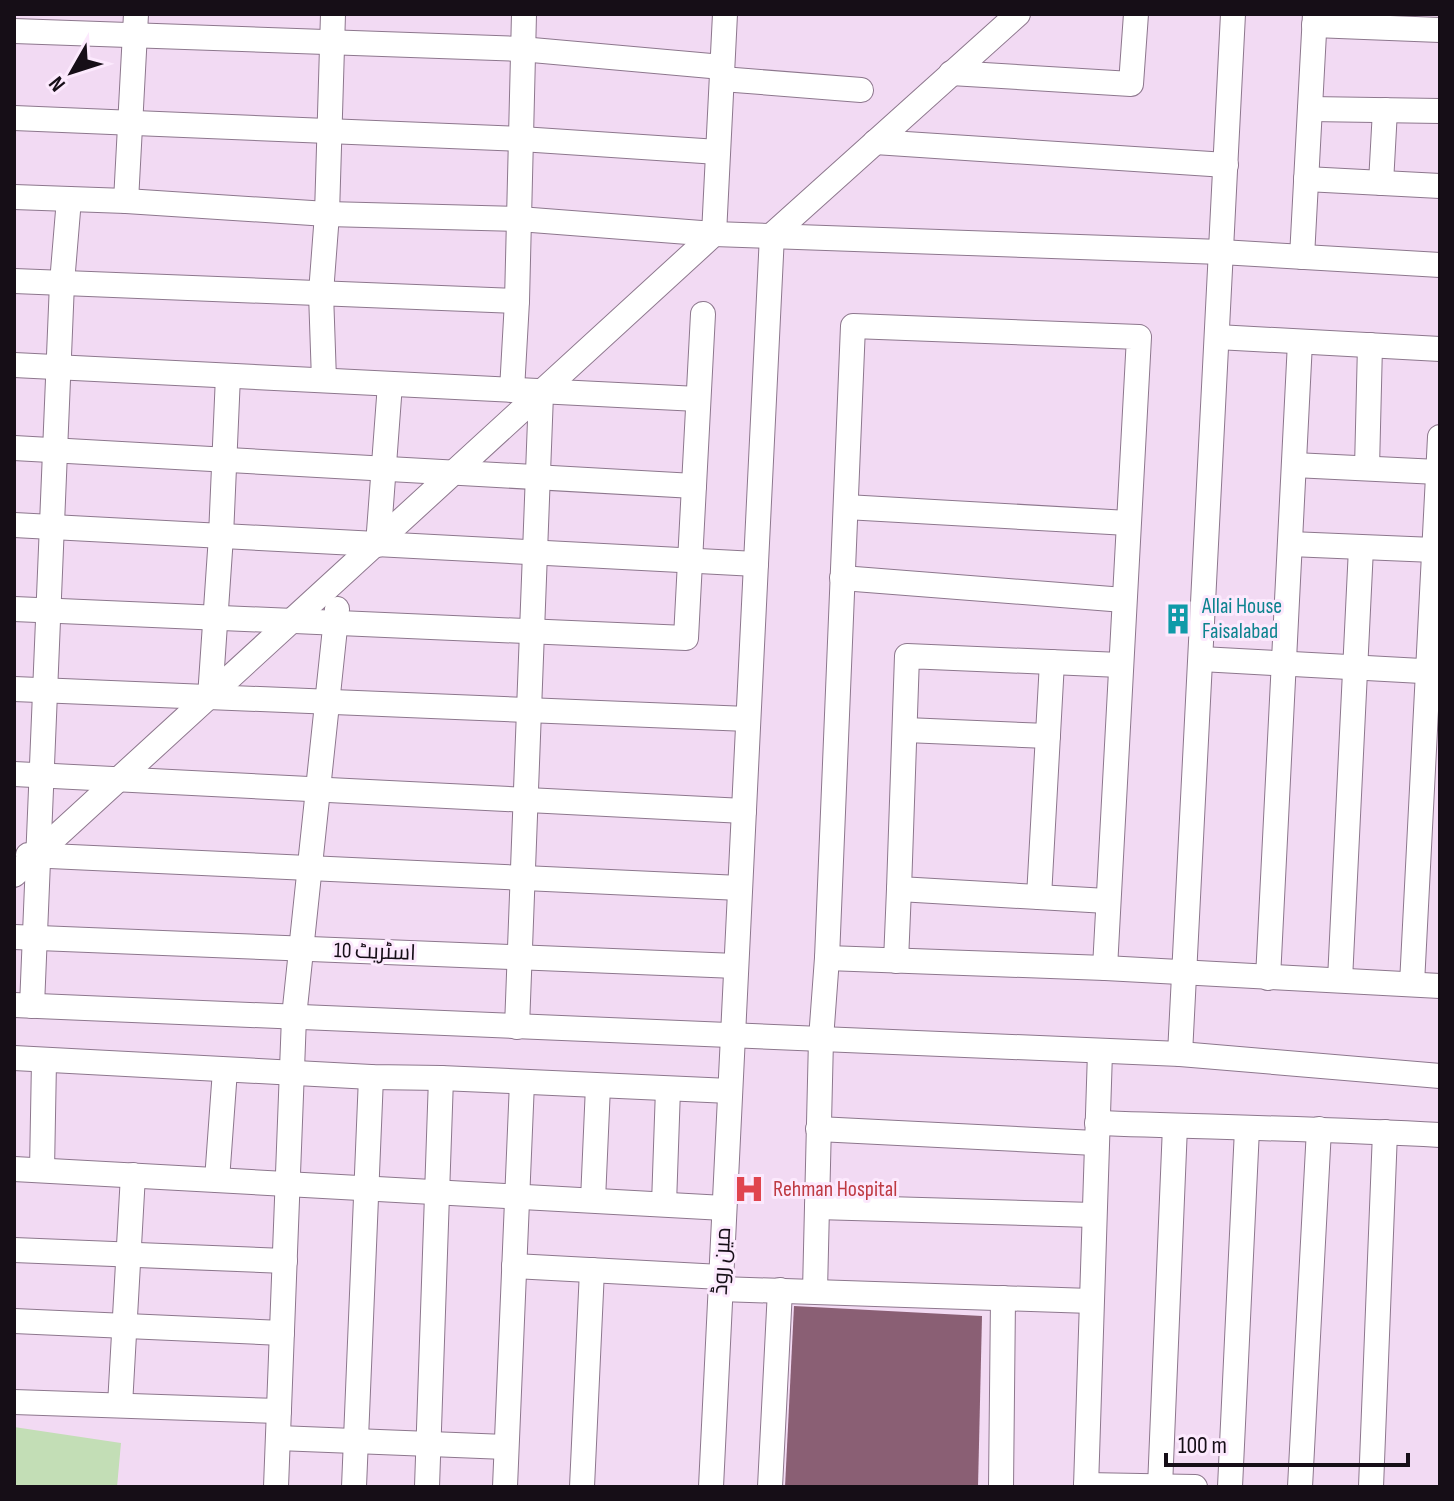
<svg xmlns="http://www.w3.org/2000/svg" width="1454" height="1501" font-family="'Sofia Sans Condensed',Cairo,sans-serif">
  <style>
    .green { fill: #c3deb6 }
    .building { fill: #8a5f74 }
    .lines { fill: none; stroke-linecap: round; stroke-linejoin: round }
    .minor-casing { stroke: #8d778d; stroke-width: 26 }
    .minor { stroke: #fff; stroke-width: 24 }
    .labels { text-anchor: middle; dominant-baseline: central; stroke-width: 6; stroke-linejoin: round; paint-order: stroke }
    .culture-label { font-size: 22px; fill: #0d838f; stroke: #fce9fd; text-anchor: start }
    .street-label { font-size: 22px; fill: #160e17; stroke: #fce9fd }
    .health-label { font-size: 22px; fill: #be3a42; stroke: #fce9fd; text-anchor: start }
  </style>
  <rect width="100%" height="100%" fill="#f2daf3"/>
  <polygon class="green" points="14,1427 121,1443 117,1487 14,1487"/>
  <polygon class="building" points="794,1306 982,1316 978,1487 785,1487"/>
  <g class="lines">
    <g class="minor-casing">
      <g id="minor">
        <polyline points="1314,25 1440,30"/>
        <polyline points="14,31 521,49 722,67"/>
        <polyline points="951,73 1131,84 1136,14"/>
        <polyline points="722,79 861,90"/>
        <polyline points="1310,109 1440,111"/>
        <polyline points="14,118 521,139 718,152"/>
        <polyline points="875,142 1226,165"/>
        <polyline points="1306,179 1440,186"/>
        <polyline points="1381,183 1385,110"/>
        <polyline points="14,197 126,201 327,214 519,219 714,234 1221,252 1440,265"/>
        <polyline points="126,201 136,14"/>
        <polyline points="1302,257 1315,14"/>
        <polyline points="14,281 517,301"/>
        <polyline points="1217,337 1440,349"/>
        <polyline points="14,365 698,399"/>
        <polyline points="324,380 321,293 327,214 333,14"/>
        <polyline points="512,390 517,301 524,14"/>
        <polyline points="14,448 694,486"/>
        <polyline points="1294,465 1438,472"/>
        <polyline points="1367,468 1370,345"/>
        <polyline points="846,507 1128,523"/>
        <polyline points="14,525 756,564"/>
        <polyline points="1290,544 1434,550"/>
        <polyline points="378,545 390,384"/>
        <polyline points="842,578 1124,600"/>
        <polyline points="14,609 686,638 703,314"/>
        <polyline points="1201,659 1440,672"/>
        <polyline points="14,689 748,719"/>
        <polyline points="210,697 221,536 228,376"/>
        <polyline points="906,730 1048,736"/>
        <polyline points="14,774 744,811"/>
        <polyline points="28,855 740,888"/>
        <polyline points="14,875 714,234 725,14"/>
        <polyline points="1039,897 1052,662"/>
        <polyline points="1107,901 899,889 907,656 1120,665"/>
        <polyline points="14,937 736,966"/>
        <polyline points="827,958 1105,968 1440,986"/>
        <polyline points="896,961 899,889"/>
        <polyline points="1268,978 1300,342"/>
        <polyline points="1340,980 1361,548"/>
        <polyline points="1412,984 1440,437"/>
        <polyline points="14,1005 1180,1054 1440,1076"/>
        <polyline points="32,1006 62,283 69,199"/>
        <polyline points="517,1027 541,394"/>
        <polyline points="1180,1054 1233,14"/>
        <polyline points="14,1058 371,1077 441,1078 730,1091"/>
        <path d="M1097,1123C1211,1127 1326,1129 1440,1135"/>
        <polyline points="818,1129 1095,1143"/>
        <polyline points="14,1169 724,1208"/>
        <polyline points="42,1170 44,1061"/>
        <polyline points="217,1180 225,1070"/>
        <polyline points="593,1200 598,1086"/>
        <polyline points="664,1204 668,1089"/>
        <polyline points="817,1207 1093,1215"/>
        <polyline points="14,1250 285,1261"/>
        <polyline points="514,1266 721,1277"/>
        <polyline points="720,1289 1091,1301"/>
        <polyline points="815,1291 821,1039 827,958 853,326 1139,337 1105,968"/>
        <polyline points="14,1321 282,1333"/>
        <polyline points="14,1402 279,1411"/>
        <polyline points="120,1405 133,1175"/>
        <polyline points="278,1438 506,1447"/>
        <polyline points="1086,1485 1195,1487"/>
        <polyline points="276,1487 294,1017 337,609"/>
        <polyline points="354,1487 371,1077"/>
        <polyline points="427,1487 441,1078"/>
        <polyline points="505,1487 522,1082"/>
        <polyline points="582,1487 592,1270"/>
        <polyline points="711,1487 772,235 1018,14"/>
        <polyline points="770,1487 780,1290"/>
        <polyline points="1001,1487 1003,1298"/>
        <polyline points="1086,1487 1100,1052"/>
        <polyline points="1160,1487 1175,1126"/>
        <polyline points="1230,1487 1247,1129"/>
        <polyline points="1300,1487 1319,1129"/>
        <polyline points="1371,1487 1385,1132"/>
      </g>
    </g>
    <use href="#minor" class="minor"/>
  </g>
  <defs>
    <g id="building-bare" transform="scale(2.4)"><path d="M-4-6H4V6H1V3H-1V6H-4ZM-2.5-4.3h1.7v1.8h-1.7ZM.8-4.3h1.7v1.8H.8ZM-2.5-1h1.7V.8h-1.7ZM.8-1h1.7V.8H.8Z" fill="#0f9aa8" stroke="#fce9fd" stroke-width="2.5" paint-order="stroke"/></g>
    <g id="hospital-bare" transform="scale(2.4)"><path d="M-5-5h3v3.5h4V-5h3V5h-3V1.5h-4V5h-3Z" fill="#e0444e" stroke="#fce9fd" stroke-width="2.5" paint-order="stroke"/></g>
  </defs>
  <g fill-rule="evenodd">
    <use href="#building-bare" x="1178" y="619"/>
    <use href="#hospital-bare" x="749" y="1189"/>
  </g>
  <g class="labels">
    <g class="culture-label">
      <text x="1202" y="606">Allai House<tspan x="1202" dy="25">Faisalabad</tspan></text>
    </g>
    <g class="street-label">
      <text transform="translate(375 952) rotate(2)">اسٹریٹ 10</text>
      <text transform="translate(722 1261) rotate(-87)">مین روڈ</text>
    </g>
    <g class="health-label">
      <text x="773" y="1189">Rehman Hospital</text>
    </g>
  </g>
  <rect width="1454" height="1501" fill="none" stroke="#160e17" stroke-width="32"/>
  <g transform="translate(72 72) rotate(231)" stroke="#fce9fd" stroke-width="6" paint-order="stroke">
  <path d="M0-6L14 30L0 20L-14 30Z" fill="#160e17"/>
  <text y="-12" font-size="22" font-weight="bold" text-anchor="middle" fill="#160e17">N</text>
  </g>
  <path d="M1166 1453v12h242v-12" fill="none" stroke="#160e17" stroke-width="4"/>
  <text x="1178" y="1453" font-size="24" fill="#160e17" stroke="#fce9fd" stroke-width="6" paint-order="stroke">100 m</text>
</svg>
